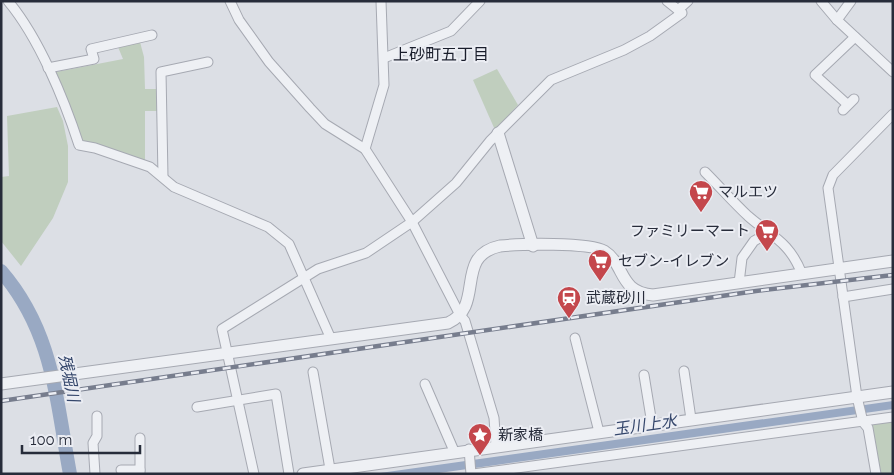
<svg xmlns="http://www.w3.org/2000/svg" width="894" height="475" font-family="Raleway,'Noto Sans JP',sans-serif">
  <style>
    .green { fill: #c0cebe }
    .water { fill: #99a9c3 }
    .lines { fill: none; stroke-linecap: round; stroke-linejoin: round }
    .river { stroke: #99a9c3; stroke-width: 14 }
    .minor-casing { stroke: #a6a9b2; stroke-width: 11 }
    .tertiary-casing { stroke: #a6a9b2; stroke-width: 13 }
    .minor { stroke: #eef0f4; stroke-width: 9 }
    .tertiary { stroke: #eef0f4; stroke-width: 11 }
    .rail-casing { stroke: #777d8d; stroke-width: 4.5 }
    .rail { stroke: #ebedf3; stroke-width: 2.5; stroke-dasharray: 8; stroke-linecap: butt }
    .labels { text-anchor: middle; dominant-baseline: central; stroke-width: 4; stroke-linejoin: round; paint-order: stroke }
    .poi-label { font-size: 15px; fill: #272c3a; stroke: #ebedf3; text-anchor: start }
    .neighbourhood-label { font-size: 16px; fill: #191d2b; stroke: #ebedf3 }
    .water-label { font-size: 16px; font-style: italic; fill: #34466b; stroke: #ebedf3 }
  </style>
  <rect width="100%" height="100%" fill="#dcdfe5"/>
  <g class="green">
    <polygon points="140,42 144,57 145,89 159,89 159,111 145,111 145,163 81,144 51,73 123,59 118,47"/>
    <polygon points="497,69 518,105 495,130 473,80"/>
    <polygon points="57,107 63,121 68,146 68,182 53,218 21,266 1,241 1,177 9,176 7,116"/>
    <polygon points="893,415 893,474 878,474 865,419"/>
  </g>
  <polygon class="water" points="893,401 893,409 432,474 373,474"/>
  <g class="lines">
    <path class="river" d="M1,271C53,331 56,399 70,474"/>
    <g class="minor-casing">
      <g id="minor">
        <path d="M8,1C39,38 64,99 79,145L95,148L150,167L174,187L268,227L289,244L331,339"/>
        <polyline points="230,1 239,20 269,62 310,108 325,124 365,149 412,222 460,315 465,321 494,418 496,446"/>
        <polyline points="821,1 837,20 893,72"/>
        <polyline points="678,10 688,1"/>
        <polyline points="837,20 851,1"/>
        <polyline points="384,58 451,31 480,1"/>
        <polyline points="48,68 94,59 91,49 152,35"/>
        <polyline points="847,104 815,75 855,37"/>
        <polyline points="843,110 854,99"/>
        <polyline points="365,149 384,85 381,1"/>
        <path d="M705,172C719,186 733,202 748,216C772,237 789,241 802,274"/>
        <polyline points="163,177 161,72 208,62"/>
        <polyline points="739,283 742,258 754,241 770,232"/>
        <polyline points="843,297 893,289"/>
        <polyline points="575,338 599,432"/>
        <polyline points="684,371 691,419"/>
        <polyline points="313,372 330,469"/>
        <polyline points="644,375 652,424"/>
        <polyline points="425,384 454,451"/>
        <polyline points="197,407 276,394 289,474"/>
        <polyline points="140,438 140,474"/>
        <polyline points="469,449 471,474"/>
        <polyline points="121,470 140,470"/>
        <polyline points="95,474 93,443 97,436 97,416"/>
        <polyline points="254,474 222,329 318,269 366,253 412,222 456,183 490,141 551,80 624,50 650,36 682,13 667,1"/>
        <polyline points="473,474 893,417"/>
        <polyline points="876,474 868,428 863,422 857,397 828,188 833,175 893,114"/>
      </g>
    </g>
    <g class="tertiary-casing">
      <g id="tertiary">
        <polyline points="498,133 533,246"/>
        <path d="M1,384L448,323C486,306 453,256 500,246C519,244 589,242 604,251C626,265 618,292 653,295L893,261"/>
        <polyline points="303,474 893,392"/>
      </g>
    </g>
    <use href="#minor" class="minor"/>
    <use href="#tertiary" class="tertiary"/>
    <g class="rail-casing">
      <polyline id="rail" points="1,401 756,291 893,275"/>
    </g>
    <use href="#rail" class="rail"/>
  </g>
  <defs>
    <g id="supermarket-pin" transform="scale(1.25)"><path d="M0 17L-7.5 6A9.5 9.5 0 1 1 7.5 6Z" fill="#c4474c" stroke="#ebedf3"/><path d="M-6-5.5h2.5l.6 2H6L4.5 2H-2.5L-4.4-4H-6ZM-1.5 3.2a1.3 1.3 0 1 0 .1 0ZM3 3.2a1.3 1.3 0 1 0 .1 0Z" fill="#fff"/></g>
    <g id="station-pin" transform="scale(1.25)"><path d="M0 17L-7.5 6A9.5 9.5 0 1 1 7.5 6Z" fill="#c4474c" stroke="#ebedf3"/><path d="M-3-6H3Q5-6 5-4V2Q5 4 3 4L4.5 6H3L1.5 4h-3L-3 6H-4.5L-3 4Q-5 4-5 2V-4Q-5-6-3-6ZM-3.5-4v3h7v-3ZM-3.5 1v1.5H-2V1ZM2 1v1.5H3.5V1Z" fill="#fff"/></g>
    <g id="sight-pin" transform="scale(1.25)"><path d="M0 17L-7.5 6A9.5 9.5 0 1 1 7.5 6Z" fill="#c4474c" stroke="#ebedf3"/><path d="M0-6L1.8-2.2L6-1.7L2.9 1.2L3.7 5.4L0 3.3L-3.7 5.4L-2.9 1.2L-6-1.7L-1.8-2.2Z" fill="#fff"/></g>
  </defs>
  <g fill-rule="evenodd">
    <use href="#supermarket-pin" x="701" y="192"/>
    <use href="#supermarket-pin" x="767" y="231"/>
    <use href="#supermarket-pin" x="600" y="261"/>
    <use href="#station-pin" x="569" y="298"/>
    <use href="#sight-pin" x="480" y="435"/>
  </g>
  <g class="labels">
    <g class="poi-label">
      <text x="718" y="192">マルエツ</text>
      <text x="750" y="231" text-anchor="end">ファミリーマート</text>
      <text x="618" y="261">セブン-イレブン</text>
      <text x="586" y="298">武蔵砂川</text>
      <text x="498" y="435">新家橋</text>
    </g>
    <g class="neighbourhood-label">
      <text x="441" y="54">上砂町五丁目</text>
    </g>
    <g class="water-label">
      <text transform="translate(69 378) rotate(78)">残堀川</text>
      <text transform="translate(645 425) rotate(-8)">玉川上水</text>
    </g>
  </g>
  <rect width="894" height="475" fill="none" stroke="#272c3a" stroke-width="5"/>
  <path d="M22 445v8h118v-8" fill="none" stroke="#272c3a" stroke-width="2.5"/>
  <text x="30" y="445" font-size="15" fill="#272c3a" stroke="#ebedf3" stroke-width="4" paint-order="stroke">100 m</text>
</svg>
